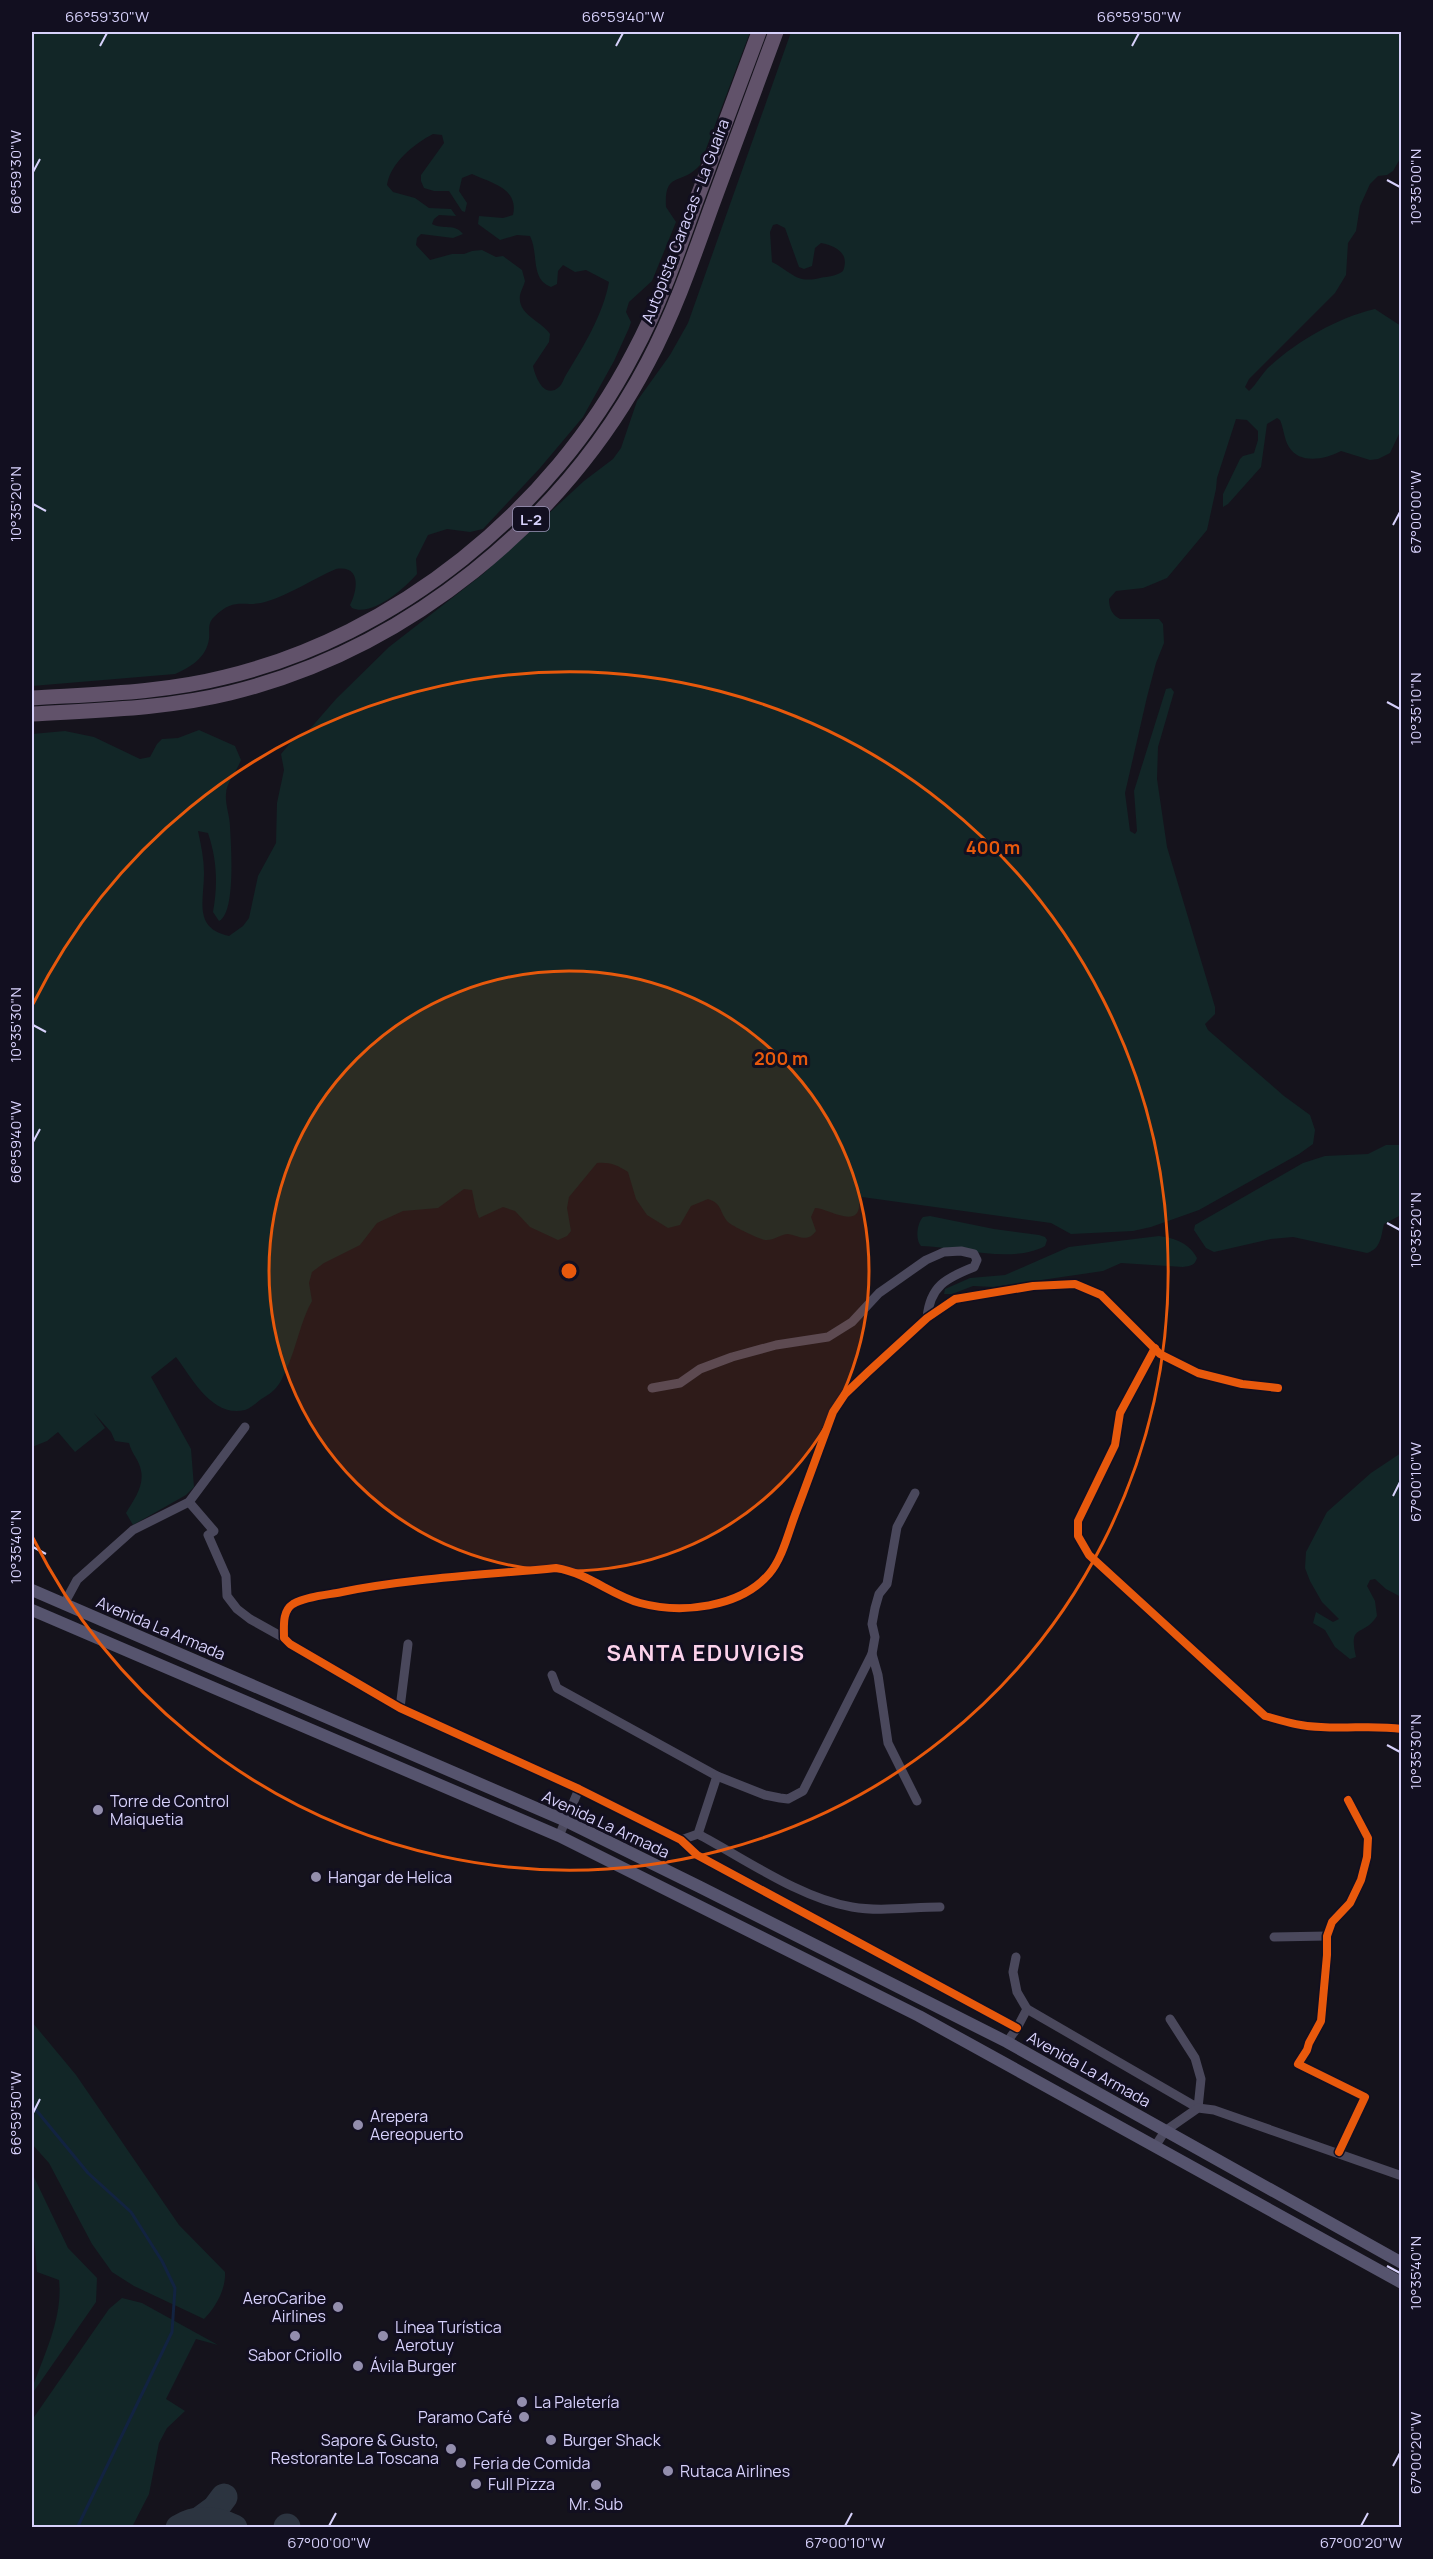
<svg xmlns="http://www.w3.org/2000/svg" width="1433" height="2559" font-family="Manrope,sans-serif">
  <style>
    .green { fill: #122627; fill-rule: evenodd }
    .lines { fill: none; stroke-linecap: round; stroke-linejoin: round }
    .stream { stroke: #122341; stroke-width: 3 }
    .taxiway { stroke: #2c3440; stroke-width: 27 }
    .minor { stroke: #4a485c; stroke-width: 9 }
    .secondary { stroke: #56546e; stroke-width: 12 }
    .trunk { stroke: #61526a; stroke-width: 15 }
    .cycleway-casing { stroke: #120f20; stroke-width: 11 }
    .cycleway { stroke: #e8590c; stroke-width: 8 }
    .ticks { fill: none; stroke: #d7d1fb; stroke-width: 2 }
    .ring { fill: none; stroke: #e8590c; stroke-width: 3 }
    .poi-dot { fill: #938ead; stroke: #120f20; stroke-width: 2 }
    .labels { text-anchor: middle; dominant-baseline: central; stroke-width: 6; stroke-linejoin: round; paint-order: stroke }
    .shield { fill: #120f20; stroke: #9c97b9; stroke-width: 1.5 }
    .shield-label { font-size: 15px; font-weight: bold; fill: #d7d1fb }
    .street-label { font-size: 16px; fill: #d7d1fb; stroke: #120f20 }
    .poi-label { font-size: 16px; fill: #d7d1fb; stroke: #120f20; text-anchor: start }
    .district-label { font-size: 22px; font-weight: bold; letter-spacing: 1.5px; fill: #fcd3eb; stroke: #120f20 }
    .centre { fill: #e8590c; stroke: #120f20; stroke-width: 3 }
    .ring-label { font-size: 18px; text-anchor: middle; font-weight: bold; fill: #e8590c; stroke: #120f20; stroke-width: 6; stroke-linejoin: round; paint-order: stroke }
    .neatline { fill: none; stroke: #d7d1fb; stroke-width: 2 }
    .ticks-label { font-size: 15px; text-anchor: middle; fill: #d7d1fb }
  </style>
  <rect width="100%" height="100%" fill="#15131c"/>
  <g class="green">
    <path d="M32,32H750L700,165C682,186 664,170 666,207L676,222L652,281L629,302L626,312L631,322L629,328L614,361L583,417L540,468L483,529L470,532L447,529L428,535L416,559L417,574C404,589 372,617 352,608L350,605C358,589 361,565 336,569C312,579 290,595 265,602C243,608 235,596 214,617C207,624 210,631 209,639C206,658 191,667 175,674L32,686ZM433,134L442,135L444,143L421,175V181L424,188L434,191H449L462,211L465,212L467,203L459,191L462,178L472,174C491,183 519,188 513,215L503,218L479,216L478,224L500,240L517,235L530,236C539,254 530,279 551,287L557,284L558,271L563,265L575,272L586,270L609,282C603,315 583,347 566,375C564,378 562,385 559,387C544,400 535,376 533,366L549,342L550,334C542,321 517,315 520,295C521,290 524,286 525,281L522,270L503,256L496,257L482,250L472,251L464,254H452L430,260L416,245L417,238L421,234L453,238L463,234C455,223 443,230 432,224L434,219L439,215L456,216L451,209L429,208L415,198L393,192L387,185C391,162 414,144 433,134Z"/>
    <path d="M791,32H1401V157L1393,171L1387,175L1378,176L1370,184L1360,206L1356,231L1348,243L1346,275L1335,293L1249,379L1245,387L1249,391C1257,384 1262,373 1270,366C1299,340 1337,318 1375,309L1401,326V416L1399,434L1390,453L1378,459L1370,460L1341,451C1326,459 1300,465 1289,447C1284,439 1284,429 1280,420L1277,418L1267,424L1261,467L1228,504L1223,507V494L1240,459L1243,456L1254,453L1258,440V431L1247,420L1236,419L1217,478L1216,489L1207,530L1167,578L1143,588L1116,591L1109,599C1109,608 1112,615 1120,619H1159L1163,624L1164,643L1156,663L1147,697L1125,793L1130,831L1135,834L1137,831L1134,791L1166,689L1171,688L1174,692L1158,747L1157,779L1167,847L1215,1007V1014L1205,1024L1208,1030L1284,1096L1310,1115L1315,1130L1313,1144L1299,1154L1199,1210L1151,1227L1133,1231L1071,1234L1051,1223L862,1197L859,1200C862,1232 828,1208 815,1208L811,1217L816,1231C807,1243 800,1236 788,1234C781,1234 773,1241 765,1240C759,1239 732,1226 728,1222C719,1212 723,1204 708,1199L691,1206L680,1225L668,1228L647,1215L636,1199L628,1172C617,1165 610,1162 597,1163L569,1197L567,1208L571,1231L567,1236L558,1240L530,1227L515,1211L503,1207L479,1218L476,1210L472,1190L464,1189L438,1208L403,1211L377,1223L360,1245L324,1263L312,1272L309,1283L312,1301C300,1322 297,1347 286,1370C279,1387 275,1391 260,1400C255,1404 251,1408 245,1410C212,1418 192,1378 176,1357L151,1377L191,1449L194,1487L186,1495L133,1525L126,1513C135,1498 147,1483 139,1464C136,1456 132,1454 129,1443L115,1441L111,1432L94,1413L105,1428L75,1452L58,1432L47,1441L32,1447V734L65,731L94,737L140,759L150,757L157,744L162,739L178,738L199,730L235,746L241,760C237,771 226,783 226,794C225,805 230,816 230,827C231,845 236,913 219,921L213,912C218,884 217,860 208,833L198,831C201,845 204,859 204,873C204,901 193,928 229,936L243,926L249,918L258,876L276,843L277,803L284,770L281,754L291,742L309,730L336,699L389,647L483,574L584,481L613,459L621,448L637,401L670,355L688,323ZM777,224L785,228L799,267L804,269L812,266L815,248L821,243C836,246 850,253 843,271C835,277 829,276 820,278C796,284 792,272 772,262L770,232L773,225Z"/>
    <path d="M1386,1145H1401V1215L1384,1224C1381,1236 1381,1249 1367,1253L1293,1237L1271,1239L1214,1252L1206,1248L1194,1230L1195,1225L1303,1163L1325,1156L1368,1154Z"/>
    <path d="M930,1216L994,1229L1039,1235L1045,1237L1047,1240L1045,1246C1013,1264 957,1247 921,1246C915,1240 917,1223 923,1217Z"/>
    <path d="M1159,1236C1175,1238 1189,1243 1197,1258C1195,1265 1191,1266 1183,1267L1121,1263L1103,1271L994,1287L973,1286L952,1294H944L945,1289L970,1278L1005,1275L1069,1247Z"/>
    <path d="M1401,1453V1597L1386,1589L1375,1579L1370,1580L1367,1586L1375,1601L1377,1616C1363,1638 1348,1622 1356,1657L1350,1659L1335,1647L1325,1630L1313,1623L1316,1612L1333,1622L1339,1619L1322,1602L1310,1581L1305,1568L1306,1552L1327,1512L1371,1473Z"/>
    <path d="M32,2022L76,2075L179,2225L225,2272C226,2289 216,2307 204,2319L134,2286L112,2272L92,2244L49,2163L32,2144Z"/>
    <path d="M32,2173L68,2248L97,2278L96,2302L32,2394V2383H34C46,2351 63,2315 59,2280L37,2272L32,2216Z"/>
    <polygon points="122,2298 142,2303 218,2345 196,2339 166,2399 185,2411 167,2428 159,2443 149,2494 132,2527 32,2527 32,2420 109,2309"/>
  </g>
  <g class="lines">
    <polyline class="stream" points="32,2105 88,2173 131,2212 162,2261 175,2288 172,2332 77,2528"/>
    <g class="taxiway">
      <polyline points="200,2520 215,2509 224,2497"/>
      <path d="M179,2528C197,2517 215,2519 234,2528"/>
      <polyline points="287,2528 287,2527"/>
    </g>
    <g class="minor">
      <path d="M1155,1348L1120,1413L1115,1445L1078,1521V1536L1089,1555L1265,1716C1283,1721 1301,1727 1321,1727C1349,1729 1373,1725 1402,1729"/>
      <path d="M652,1388L680,1383L700,1369L732,1357L776,1345L828,1337L852,1322L879,1293L926,1260L944,1252L961,1251L974,1254L977,1260L974,1267C946,1278 930,1286 927,1318"/>
      <polyline points="189,1502 214,1531 208,1535 226,1576 227,1596 237,1609 250,1619 284,1638"/>
      <polyline points="64,1604 77,1580 133,1530 189,1502 245,1427"/>
      <polyline points="872,1654 878,1675 888,1743 917,1801"/>
      <polyline points="552,1675 557,1688 717,1776 765,1795 780,1798 788,1799 803,1791 872,1654 875,1637 872,1624 875,1608 879,1594 887,1584 897,1527 915,1493"/>
      <polyline points="400,1708 408,1644"/>
      <path d="M698,1834C745,1859 800,1898 852,1907C880,1912 912,1907 940,1907"/>
      <polyline points="559,1836 579,1789"/>
      <polyline points="681,1840 698,1834 717,1776"/>
      <polyline points="1274,1937 1327,1936"/>
      <polyline points="1027,2009 1198,2108 1201,2079 1195,2058 1170,2019"/>
      <path d="M1017,2028L697,1855L681,1840L579,1789L400,1708L290,1644L284,1638C284,1626 282,1611 293,1604C307,1596 327,1595 342,1592C412,1578 485,1575 556,1568C588,1573 611,1595 640,1603C681,1614 740,1608 769,1574C782,1559 788,1534 795,1515C808,1481 820,1447 833,1412L845,1394L868,1372L927,1318L955,1299L1033,1286L1075,1284L1101,1295L1160,1354L1198,1373L1242,1384L1278,1388"/>
      <polyline points="1007,2042 1017,2028 1027,2009 1017,1992 1013,1972 1016,1957"/>
      <polyline points="1156,2145 1165,2131 1198,2108 1214,2110 1402,2176"/>
      <polyline points="1339,2152 1365,2097 1298,2064 1307,2050 1309,2043 1321,2021 1327,1955 1327,1936 1332,1922 1350,1903 1361,1880 1367,1857 1368,1838 1348,1800"/>
    </g>
    <g class="secondary">
      <polyline points="32,1590 566,1821 700,1887 1007,2042 1402,2263"/>
      <polyline points="32,1610 559,1836 919,2016 1402,2283"/>
    </g>
    <g class="trunk">
      <path d="M32,698C96,694 162,693 225,677C396,636 552,510 633,354C659,306 677,255 695,204C716,147 738,89 759,32"/>
      <path d="M32,714C98,710 165,709 230,693C406,650 564,522 648,362C674,313 692,261 711,208C733,149 754,90 776,32"/>
    </g>
    <g class="cycleway-casing">
      <g id="cycleway">
        <path d="M1155,1348L1120,1413L1115,1445L1078,1521V1536L1089,1555L1265,1716C1283,1721 1301,1727 1321,1727C1349,1729 1373,1725 1402,1729"/>
        <path d="M1017,2028L697,1855L681,1840L579,1789L400,1708L290,1644L284,1638C284,1626 282,1611 293,1604C307,1596 327,1595 342,1592C412,1578 485,1575 556,1568C588,1573 611,1595 640,1603C681,1614 740,1608 769,1574C782,1559 788,1534 795,1515C808,1481 820,1447 833,1412L845,1394L868,1372L927,1318L955,1299L1033,1286L1075,1284L1101,1295L1160,1354L1198,1373L1242,1384L1278,1388"/>
        <polyline points="1339,2152 1365,2097 1298,2064 1307,2050 1309,2043 1321,2021 1327,1955 1327,1936 1332,1922 1350,1903 1361,1880 1367,1857 1368,1838 1348,1800"/>
      </g>
    </g>
    <use href="#cycleway" class="cycleway"/>
  </g>
  <path class="ticks" d="M100,46L107,33M616,46L623,33M1132,46L1139,33M33,172L40,159M1387,180L1400,187M33,504L46,511M1393,525L1400,512M1387,702L1400,709M33,1025L46,1032M33,1142L40,1129M1387,1223L1400,1230M1393,1496L1400,1482M33,1547L46,1554M1387,1745L1400,1752M33,2113L40,2099M1387,2266L1400,2273M1393,2466L1400,2453M329,2526L336,2513M845,2526L852,2513M1361,2526L1368,2513"/>
  <circle cx="569" cy="1271" r="300" fill="#e8590c" fill-opacity=".12"/>
  <g class="ring">
    <circle cx="569" cy="1271" r="300"/>
    <path d="M33 1004A599 599 0 1 1 33 1538"/>
  </g>
  <g class="poi-dot">
    <circle cx="98" cy="1810" r="6"/>
    <circle cx="316" cy="1877" r="6"/>
    <circle cx="358" cy="2125" r="6"/>
    <circle cx="338" cy="2307" r="6"/>
    <circle cx="295" cy="2336" r="6"/>
    <circle cx="383" cy="2336" r="6"/>
    <circle cx="358" cy="2366" r="6"/>
    <circle cx="522" cy="2402" r="6"/>
    <circle cx="524" cy="2417" r="6"/>
    <circle cx="551" cy="2440" r="6"/>
    <circle cx="451" cy="2449" r="6"/>
    <circle cx="461" cy="2463" r="6"/>
    <circle cx="668" cy="2471" r="6"/>
    <circle cx="476" cy="2484" r="6"/>
    <circle cx="596" cy="2485" r="6"/>
  </g>
  <g class="labels">
    <rect class="shield" x="513" y="507" width="36" height="24" rx="4.5"/>
    <g class="shield-label">
      <text x="531" y="519">L-2</text>
    </g>
    <g class="street-label">
      <text transform="translate(685 221) rotate(-69)">Autopista Caracas - La Guaira</text>
      <text transform="translate(161 1628) rotate(23)">Avenida La Armada</text>
      <text transform="translate(606 1824) rotate(25)">Avenida La Armada</text>
      <text transform="translate(1089 2069) rotate(29)">Avenida La Armada</text>
    </g>
    <g class="poi-label">
      <text x="110" y="1801">Torre de Control<tspan x="110" dy="18">Maiquetia</tspan></text>
      <text x="328" y="1877">Hangar de Helica</text>
      <text x="370" y="2116">Arepera<tspan x="370" dy="18">Aereopuerto</tspan></text>
      <text x="326" y="2298" text-anchor="end">AeroCaribe<tspan x="326" dy="18">Airlines</tspan></text>
      <text x="395" y="2327">Línea Turística<tspan x="395" dy="18">Aerotuy</tspan></text>
      <text x="295" y="2355" text-anchor="middle">Sabor Criollo</text>
      <text x="370" y="2366">Ávila Burger</text>
      <text x="534" y="2402">La Paletería</text>
      <text x="512" y="2417" text-anchor="end">Paramo Café</text>
      <text x="439" y="2440" text-anchor="end">Sapore &amp; Gusto,<tspan x="439" dy="18">Restorante La Toscana</tspan></text>
      <text x="563" y="2440">Burger Shack</text>
      <text x="473" y="2463">Feria de Comida</text>
      <text x="680" y="2471">Rutaca Airlines</text>
      <text x="488" y="2484">Full Pizza</text>
      <text x="596" y="2504" text-anchor="middle">Mr. Sub</text>
    </g>
    <g class="district-label">
      <text x="706" y="1653">SANTA EDUVIGIS</text>
    </g>
  </g>
  <circle cx="569" cy="1271" r="9" class="centre"/>
  <g class="ring-label">
    <text x="993" y="854">400 m</text>
    <text x="781" y="1065">200 m</text>
  </g>
  <rect width="1433" height="2559" fill="none" stroke="#120f20" stroke-width="66"/>
  <rect x="33" y="33" width="1367" height="2493" class="neatline"/>
  <g class="ticks-label">
    <text x="107" y="22">66°59'30"W</text>
    <text x="623" y="22">66°59'40"W</text>
    <text x="1139" y="22">66°59'50"W</text>
    <text transform="translate(16 172) rotate(-90)" y="5">66°59'30"W</text>
    <text transform="translate(1416 187) rotate(-90)" y="5">10°35'00"N</text>
    <text transform="translate(16 504) rotate(-90)" y="5">10°35'20"N</text>
    <text transform="translate(1416 512) rotate(-90)" y="5">67°00'00"W</text>
    <text transform="translate(1416 709) rotate(-90)" y="5">10°35'10"N</text>
    <text transform="translate(16 1025) rotate(-90)" y="5">10°35'30"N</text>
    <text transform="translate(16 1142) rotate(-90)" y="5">66°59'40"W</text>
    <text transform="translate(1416 1230) rotate(-90)" y="5">10°35'20"N</text>
    <text transform="translate(1416 1482) rotate(-90)" y="5">67°00'10"W</text>
    <text transform="translate(16 1547) rotate(-90)" y="5">10°35'40"N</text>
    <text transform="translate(1416 1752) rotate(-90)" y="5">10°35'30"N</text>
    <text transform="translate(16 2113) rotate(-90)" y="5">66°59'50"W</text>
    <text transform="translate(1416 2273) rotate(-90)" y="5">10°35'40"N</text>
    <text transform="translate(1416 2453) rotate(-90)" y="5">67°00'20"W</text>
    <text x="329" y="2548">67°00'00"W</text>
    <text x="845" y="2548">67°00'10"W</text>
    <text x="1361" y="2548">67°00'20"W</text>
  </g>
</svg>
